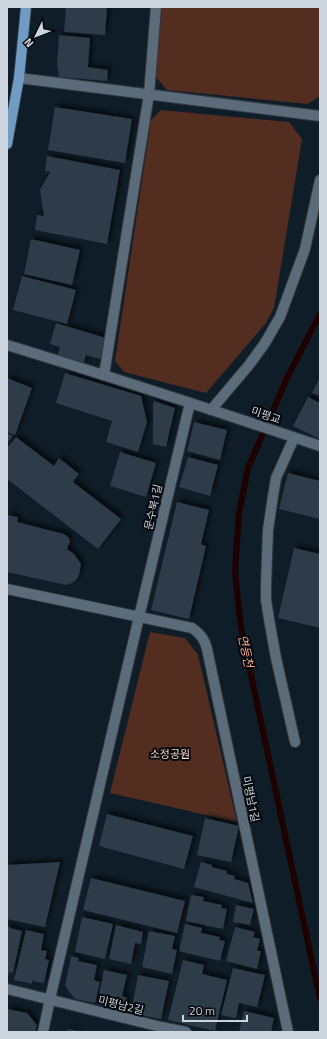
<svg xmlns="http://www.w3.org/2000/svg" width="327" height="1039" font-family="'Titillium Web','Noto Sans KR',sans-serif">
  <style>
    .green { fill: #532e20 }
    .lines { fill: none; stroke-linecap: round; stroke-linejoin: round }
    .stream { stroke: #1e0000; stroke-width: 6 }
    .building { fill: #2d3b48; filter: url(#shadow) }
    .minor-casing { stroke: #313842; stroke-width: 12 }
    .major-casing { stroke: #313842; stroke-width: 12 }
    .minor { stroke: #5c6b7a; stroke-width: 10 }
    .major { stroke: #709bc2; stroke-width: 10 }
    .labels { text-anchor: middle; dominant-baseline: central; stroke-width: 4; stroke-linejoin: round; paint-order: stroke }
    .street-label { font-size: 11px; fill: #cdd5de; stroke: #03070b }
    .park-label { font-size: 11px; fill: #f8d5c8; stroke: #03070b }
    .water-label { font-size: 12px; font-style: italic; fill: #fca98a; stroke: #03070b }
  </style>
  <defs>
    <filter id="shadow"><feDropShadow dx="3.5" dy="-3.5" stdDeviation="2" flood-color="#0009"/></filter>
  </defs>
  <rect width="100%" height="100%" fill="#0f1d28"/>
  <g class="green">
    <polygon points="162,7 320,7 320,96 308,104 167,90 155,76"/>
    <polygon points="161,110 289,122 302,139 274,308 266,323 206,393 124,372 115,361 151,120"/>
    <polygon points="150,632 185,638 198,655 237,822 110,793"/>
  </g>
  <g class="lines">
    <polyline class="stream" points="320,314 287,378 248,468 239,513 235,572 241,628 320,999"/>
  </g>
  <g class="building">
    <polygon points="66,7 107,7 105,35 64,32"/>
    <polygon points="59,35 90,38 88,67 108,70 107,81 59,77 57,65"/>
    <polygon points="55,107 132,119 125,163 48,150"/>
    <polygon points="47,156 120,170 107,244 35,230 37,215 44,216 40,190 50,172 45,171"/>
    <polygon points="31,239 80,250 72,285 24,274"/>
    <polygon points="22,276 76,290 67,324 13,310"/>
    <polygon points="56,323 106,338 100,359 86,355 83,365 57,356 60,347 50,344"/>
    <polygon points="65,373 141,396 147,422 138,452 106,442 112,421 56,403"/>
    <polygon points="320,377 320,396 312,393"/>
    <polygon points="7,378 32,388 15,435 7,432"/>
    <polygon points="308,397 320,403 320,439 293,426"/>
    <polygon points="154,401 175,408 166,447 153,444 153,404"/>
    <polygon points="194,422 227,430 220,460 187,451"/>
    <polygon points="7,433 13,436 7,443"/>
    <polygon points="16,437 54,466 59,458 79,474 73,482 121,519 98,549 7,479 7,448"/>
    <polygon points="120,452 156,463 146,497 110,486"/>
    <polygon points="188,457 218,465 210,496 179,487"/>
    <polygon points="288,473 320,481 320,519 279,509"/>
    <polygon points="177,502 209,510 201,544 206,546 189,619 151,610"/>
    <polygon points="7,515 18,517 17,522 64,534 68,537 70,541 67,549 74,554 81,564 79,575 76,580 72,583 66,585 7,572"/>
    <polygon points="294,548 320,554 320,628 278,618"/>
    <polygon points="107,814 193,836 184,869 99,846"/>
    <polygon points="205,818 239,826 231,862 197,855"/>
    <polygon points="60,862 45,927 7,919 7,865"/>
    <polygon points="201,862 212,865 212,867 227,871 227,874 235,876 234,879 248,883 253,903 194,887"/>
    <polygon points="91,878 185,901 177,933 83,910"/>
    <polygon points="191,895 204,897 203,901 222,905 221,908 227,909 223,929 186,921"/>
    <polygon points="236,905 254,909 250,925 233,922"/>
    <polygon points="82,917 113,924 105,959 75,952"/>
    <polygon points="185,924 202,928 201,933 220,937 219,940 225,941 220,961 179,951"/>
    <polygon points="116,925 143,932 141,944 135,943 131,964 109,959"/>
    <polygon points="7,926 10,927 10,928 22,931 13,973 9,972 8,978"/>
    <polygon points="235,927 255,932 253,937 260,939 257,951 261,951 257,969 226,961"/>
    <polygon points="26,930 44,934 41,950 47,951 45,959 49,960 44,983 32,981 32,984 14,980"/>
    <polygon points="149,931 175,936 172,949 177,950 172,974 142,967"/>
    <polygon points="71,956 79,958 78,961 97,965 94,980 100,982 95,1003 75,999 65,986"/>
    <polygon points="183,960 204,965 202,974 227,980 215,1031 168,1020"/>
    <polygon points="233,968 265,975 257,1007 239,1003 236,1018 221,1015"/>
    <polygon points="104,970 127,975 122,996 127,998 125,1010 97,1004"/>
    <polygon points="138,975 169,981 161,1019 131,1013"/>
    <polygon points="7,1009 27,1013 37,1025 35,1032 7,1032"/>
    <polygon points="244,1011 274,1018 271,1032 239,1032"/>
    <polygon points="68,1029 79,1031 79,1032 67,1032"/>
  </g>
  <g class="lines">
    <g class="minor-casing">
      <g id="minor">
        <polyline points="19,78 320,116"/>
        <path d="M7,345C112,377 216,411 320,446"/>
        <polyline points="104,375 149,94 156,7"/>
        <polyline points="211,410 249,365 265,343 280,317 305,249 320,180"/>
        <polyline points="294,438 276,478 273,496 268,530 266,584 266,600 269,619 276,658 295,742"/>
        <path d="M7,589L192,628C200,633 205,640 207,649L288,1032"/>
        <polyline points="7,989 161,1027 186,1032"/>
        <polyline points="43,1032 50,999 139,617 190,403"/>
      </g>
    </g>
    <g class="major-casing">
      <polyline id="major" points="7,144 19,78 26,7"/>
    </g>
    <use href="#minor" class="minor"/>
    <use href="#major" class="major"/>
  </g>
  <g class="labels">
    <g class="street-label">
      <text transform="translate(266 415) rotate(19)">미평교</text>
      <text transform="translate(153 507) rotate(-77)">문수북1길</text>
      <text transform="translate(251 799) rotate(78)">미평남1길</text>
      <text transform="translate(121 1005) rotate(14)">미평남2길</text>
    </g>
    <g class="park-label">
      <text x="170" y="754">소정공원</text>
    </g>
    <g class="water-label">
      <text transform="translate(246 651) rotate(78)">연등천</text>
    </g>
  </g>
  <rect width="327" height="1039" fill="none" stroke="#cdd5de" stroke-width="16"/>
  <g transform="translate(36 36) rotate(227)" stroke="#03070b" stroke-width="3" paint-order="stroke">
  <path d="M0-3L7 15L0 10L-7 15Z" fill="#cdd5de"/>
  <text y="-6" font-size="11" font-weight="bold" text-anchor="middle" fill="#cdd5de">N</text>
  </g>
  <path d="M183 1015v6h64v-6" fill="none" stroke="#cdd5de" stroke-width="2"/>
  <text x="189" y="1015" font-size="12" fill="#cdd5de" stroke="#03070b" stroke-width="3" paint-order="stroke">20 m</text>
</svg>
